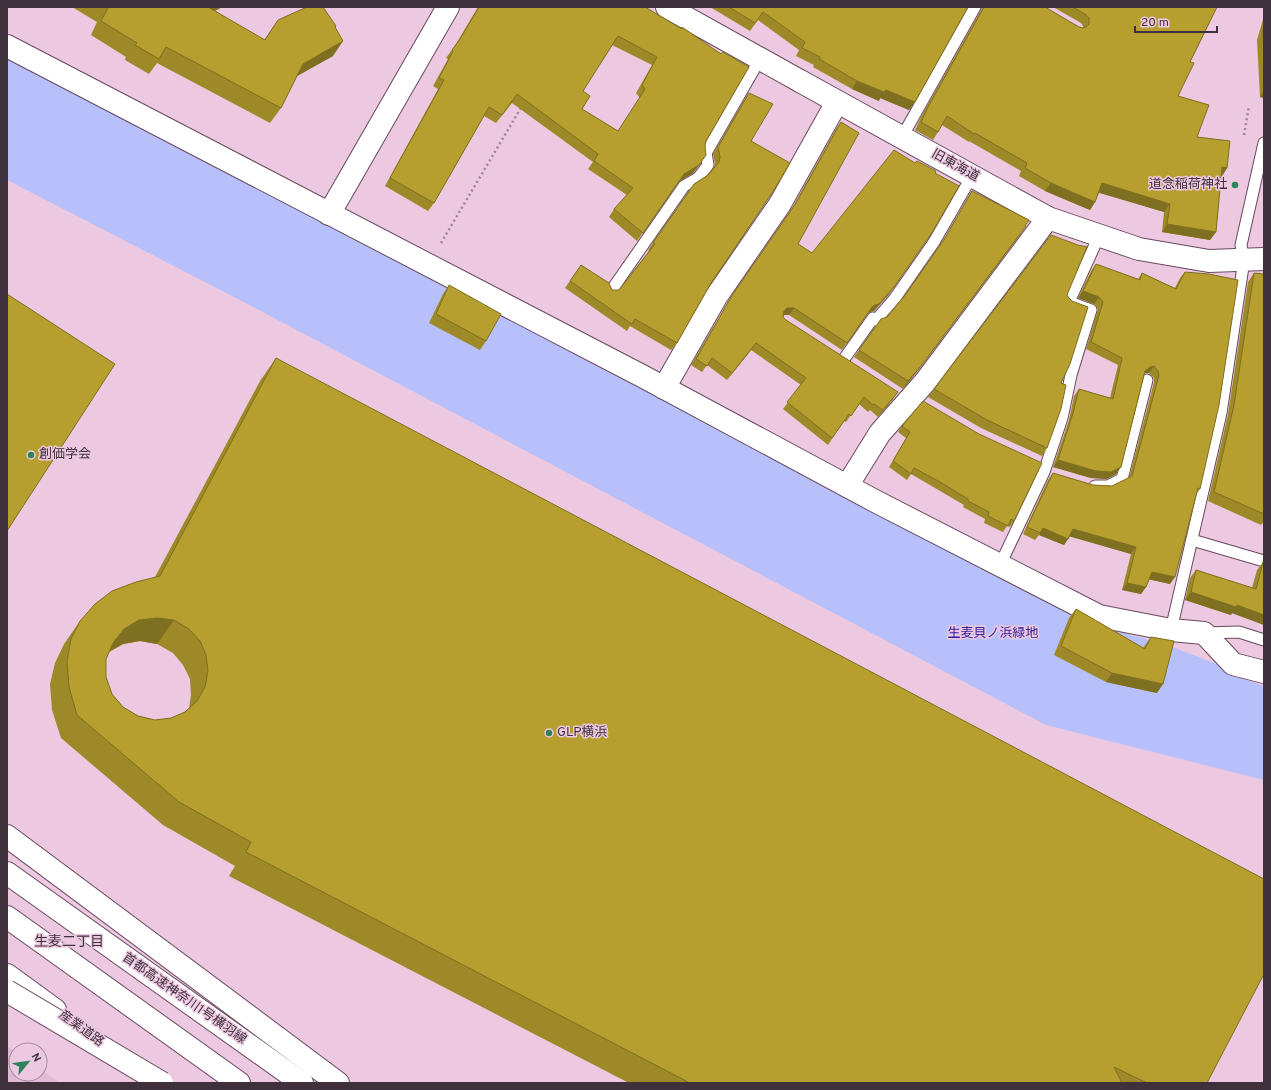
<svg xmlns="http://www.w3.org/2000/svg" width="1271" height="1090" font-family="Overpass,'Noto Sans JP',sans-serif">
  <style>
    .built { fill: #e2b9d6 }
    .green { fill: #b7c0fa }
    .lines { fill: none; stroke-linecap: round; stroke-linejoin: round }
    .service-casing { stroke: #684a5f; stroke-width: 13 }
    .minor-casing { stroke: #684a5f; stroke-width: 24 }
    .tertiary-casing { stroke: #684a5f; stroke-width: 24 }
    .primary-casing { stroke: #684a5f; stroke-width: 24 }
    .motorway-casing { stroke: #684a5f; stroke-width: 24 }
    .path { stroke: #9f8597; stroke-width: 2.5; stroke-dasharray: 2 3; stroke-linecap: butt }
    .service { stroke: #fff; stroke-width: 11 }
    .minor { stroke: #fff; stroke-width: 22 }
    .tertiary { stroke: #fff; stroke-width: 22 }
    .primary { stroke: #fff; stroke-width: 22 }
    .motorway { stroke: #fff; stroke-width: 22 }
    .motorway-bridge-casing { stroke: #684a5f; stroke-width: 24; stroke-linecap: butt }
    .motorway-bridge { stroke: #fff; stroke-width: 22 }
    .wall { fill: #9d8928; fill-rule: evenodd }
    .shaded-wall { fill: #7f6f20 }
    .building { fill: #b69f2e; stroke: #7f6f20; fill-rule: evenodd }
    .poi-dot { fill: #2e8458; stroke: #ecc8e1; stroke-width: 1.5 }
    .labels { text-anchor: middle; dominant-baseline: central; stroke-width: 3; stroke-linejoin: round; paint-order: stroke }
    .street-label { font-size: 13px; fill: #3f313b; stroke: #ecc8e1 }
    .poi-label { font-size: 13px; fill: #3f313b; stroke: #ecc8e1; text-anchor: start }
    .park-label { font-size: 13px; fill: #301e9f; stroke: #ecc8e1 }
    .neighbourhood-label { font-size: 14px; fill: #3f313b; stroke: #ecc8e1 }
  </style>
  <rect width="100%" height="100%" fill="#ecc8e1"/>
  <polygon class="built" points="7,1046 16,1052 16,1074 40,1074 40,1069 60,1083 7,1083"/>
  <polygon class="green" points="7,58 1096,626 1165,644 1219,665 1233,675 1264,686 1264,780 1046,725 234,297 7,180"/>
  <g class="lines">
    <g class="service-casing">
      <g id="service">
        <polyline points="902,137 975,7"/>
        <polyline points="611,291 684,186 698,178 708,165 706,153 760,59"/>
        <polyline points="844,359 873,318 876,320 895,298 934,242 972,176"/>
        <polyline points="1095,486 1108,486 1122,479 1147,380"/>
        <polyline points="1192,540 1264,561"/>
        <polyline points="1000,565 1044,472 1062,418 1071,375 1091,310 1069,302 1099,236"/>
        <polyline points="1171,630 1221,413 1244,260 1241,245 1264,143"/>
        <polyline points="1204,633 1239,632 1264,640"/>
      </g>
    </g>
    <g class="minor-casing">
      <g id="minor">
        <polyline points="7,46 644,377 875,501 1099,616 1171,630 1204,633 1233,664 1264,672"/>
        <polyline points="800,81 1048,218 1139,249 1209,261 1264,259"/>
        <polyline points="329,214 448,7"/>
        <polyline points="664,388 716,297 780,204 837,102"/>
        <polyline points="847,486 880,433 925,382 1048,218"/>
      </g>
    </g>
    <g class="tertiary-casing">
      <polyline id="tertiary" points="667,7 800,81"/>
    </g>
    <g class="primary-casing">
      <polyline id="primary" points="7,975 55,1010"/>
    </g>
    <g class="motorway-casing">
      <g id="motorway">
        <polyline points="7,836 338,1083"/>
        <polyline points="7,873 302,1083"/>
        <polyline points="7,917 239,1083"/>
      </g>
    </g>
    <g class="path">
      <polyline points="1244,135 1249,106"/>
      <polyline points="441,243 522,106"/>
    </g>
    <use href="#service" class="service"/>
    <use href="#minor" class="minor"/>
    <use href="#tertiary" class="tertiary"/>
    <use href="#primary" class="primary"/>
    <use href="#motorway" class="motorway"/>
    <g class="motorway-bridge-casing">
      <polyline id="motorway-bridge" points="7,991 162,1083"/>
    </g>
    <use href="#motorway-bridge" class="motorway-bridge"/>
  </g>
  <g class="wall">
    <polygon points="72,7 222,7 215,11 264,40 278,20 336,26 335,28 333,56 296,76 281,108 270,123 157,63 149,74 125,60 126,57 91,35 97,22"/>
    <path d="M478,7H645L706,141L701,163L693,173L678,182L637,241L609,217L614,209L627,195L588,169L593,162L512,103L496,123L484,116L434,203L428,211L385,186L438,89L433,86L448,59L446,58L456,44ZM612,45L652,65L636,93L640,98L618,131L582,109L583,91Z"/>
    <polygon points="710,7 968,7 909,110 880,98 879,101 852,89 813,67 814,65 796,56 799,50 758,20 750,31"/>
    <polygon points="982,7 1045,7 1079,27 1083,28 1083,26 1081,23 1053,7 1217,7 1190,62 1178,96 1197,137 1227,168 1222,176 1221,176 1216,232 1210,240 1162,232 1164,212 1099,192 1095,202 1090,210 1045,191 1019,176 1021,171 969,141 969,142 942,125 938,132 933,140 915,130 922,115 981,10"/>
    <polygon points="1264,16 1264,98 1260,97 1257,40"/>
    <polygon points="749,93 751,141 711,283 677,343 671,350 630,326 627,331 565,288 581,265 612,290 619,290 649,251 648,250 694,184 708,175 714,168 715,164 713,154 744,100"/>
    <polygon points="841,122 798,244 812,253 915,163 935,173 889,294 874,311 870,312 867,314 842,350 789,315 784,315 783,317 786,320 893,399 878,417 870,410 868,412 859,404 846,422 844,421 828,445 783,409 801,385 751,350 727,380 707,365 702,372 691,365 727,304 791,210 836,129"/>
    <polygon points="972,191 1021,234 915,374 903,389 854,357 881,319 887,317 906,295 940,246 967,199"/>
    <polygon points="1096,264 1138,279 1142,273 1175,288 1180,278 1185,272 1200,489 1197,493 1170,584 1149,579 1146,587 1141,594 1122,590 1131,554 1070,536 1064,545 1039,535 1035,540 1023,534 1048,480 1053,473 1093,485 1112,486 1129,478 1154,382 1154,378 1149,373 1145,373 1121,467 1116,474 1107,479 1091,478 1053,467 1069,420 1074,396 1079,389 1110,398 1118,365 1086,349 1098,309 1094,304 1078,298 1091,271"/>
    <polygon points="1254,273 1264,274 1264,521 1261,525 1208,501 1228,414 1248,282"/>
    <polygon points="449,285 486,341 480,350 429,323 443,294"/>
    <polygon points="1067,295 1061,383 1047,448 1042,456 981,428 928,397 934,389"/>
    <path d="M276,358L1207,1083H629L229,876L235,866L163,825L61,738L52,710L50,684L55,663L64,644L80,621L155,577L260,381ZM140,641L157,644L173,653L183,665L190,679L191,695L189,708L185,712L171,718L155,720L138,716L123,707L112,694L106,677V659L109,652L123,644Z"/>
    <polygon points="923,401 1014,521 1010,527 1007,526 1003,532 984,523 985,519 963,507 964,505 935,488 911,474 907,480 889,467 906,438 898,432 902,426"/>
    <polygon points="1263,562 1264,625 1232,613 1231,615 1185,600 1190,578 1196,570 1252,588 1257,570"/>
    <polygon points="1076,609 1143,648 1151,637 1157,693 1106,682 1054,655 1069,618"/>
  </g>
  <g class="shaded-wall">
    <polygon points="206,7 222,7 196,21"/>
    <polygon points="343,41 333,56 292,79 303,64"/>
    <polygon points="857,81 886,90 915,102 909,110 880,98 879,101 852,89"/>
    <polygon points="1264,91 1264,98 1260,97"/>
    <polygon points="706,155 693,173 678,182 684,174"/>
    <polygon points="1222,167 1227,168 1222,176 1216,175"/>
    <polygon points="1051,183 1095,202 1090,210 1045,191"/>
    <polygon points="1102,183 1170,204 1164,212 1096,192"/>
    <polygon points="1167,224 1216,232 1210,240 1162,232"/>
    <polygon points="1026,226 915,374 903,389 908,381"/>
    <polygon points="894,287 889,294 874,311 870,312 867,314 842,350 872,307"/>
    <polygon points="1083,291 1099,297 1094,304 1078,298"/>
    <polygon points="787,308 794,308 789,315 782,315 784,311"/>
    <polygon points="756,343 751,350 727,380 732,373"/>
    <polygon points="1154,366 1149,373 1145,373 1145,371 1150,367"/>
    <polygon points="898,392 893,399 878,417 883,410"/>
    <polygon points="1058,460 1121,467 1116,474 1107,479 1091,478 1053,467"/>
    <polygon points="1043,528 1068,539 1064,545 1039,535"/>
    <polygon points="1073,529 1136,547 1131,554 1068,536"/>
    <polygon points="1152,572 1175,577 1170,584 1147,579"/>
    <polygon points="1127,583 1146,587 1141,594 1122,590"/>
    <polygon points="1191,592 1237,605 1264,615 1264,625 1232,613 1231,615 1185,600"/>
    <polygon points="157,618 174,620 157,644 140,641 123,644 107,653 113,643 124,629 139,620"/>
    <polygon points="1112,673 1163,684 1157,693 1106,682"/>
  </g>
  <g class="building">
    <polygon points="107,7 208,7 265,40 278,20 307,7 323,7 336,26 335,27 343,41 303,64 281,108 166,47 159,59 135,45 137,43 101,21 108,8"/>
    <path d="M479,7H645L682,29V27L721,54L723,52L749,67L706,141L705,146L706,155L699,165L684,174L643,233L614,209L633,188L594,161L598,154L517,94L502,115L489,107L434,203L390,178L444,80L439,78L453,51L452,50L460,39ZM618,36L657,57L642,85L645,89L618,131L582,109L590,96L583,91Z"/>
    <polygon points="729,7 968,7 915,102 886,90 884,92 857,81 819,59 820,57 802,48 805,42 763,12 755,23"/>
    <polygon points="984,7 1045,7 1079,27 1083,28 1086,27 1089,24 1089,18 1086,15 1073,7 1217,7 1190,62 1194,63 1178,96 1209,105 1197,137 1230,141 1227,168 1222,167 1216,232 1167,224 1170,204 1102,183 1095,202 1051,183 1025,168 1027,163 975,133 974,134 947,116 938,132 921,122 928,107"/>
    <polygon points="1264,27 1264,62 1263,32"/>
    <polygon points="749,93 773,104 751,141 790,163 774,190 711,283 677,343 635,319 632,324 570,281 581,265 609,283 612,290 619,290 655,244 653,243 694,184 708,175 719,162 720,157 718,147"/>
    <polygon points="841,122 859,133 798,244 812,253 894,150 915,163 917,161 936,171 935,173 959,186 933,231 894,287 879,304 875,305 872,307 847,343 794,308 787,308 784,311 783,317 786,320 898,392 883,410 874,404 873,405 864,397 851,416 849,414 832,438 787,402 806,378 756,343 732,373 712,358 707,366 696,359 731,297 796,203"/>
    <polygon points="972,191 1029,220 1025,226 1026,226 921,366 908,381 859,350 881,319 887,317 906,294 945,238"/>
    <polygon points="1051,235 1078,245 1087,247 1067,295 1069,298 1072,301 1088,307 1070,364 1061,383 1066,385 1061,409 1047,448 987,420 934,389"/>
    <polygon points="1096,264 1140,280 1142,273 1176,289 1185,272 1209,274 1238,280 1219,405 1200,489 1198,488 1175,577 1152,572 1146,587 1127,583 1136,547 1073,529 1068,539 1043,528 1040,533 1027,527 1053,473 1093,485 1112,486 1132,476 1159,375 1158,371 1154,366 1150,367 1145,371 1121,467 1111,472 1096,471 1058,460 1073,413 1079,389 1113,399 1122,358 1091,342 1103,302 1099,297 1083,291"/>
    <polygon points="1254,273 1264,274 1264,514 1214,492 1234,405"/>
    <polygon points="449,285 501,314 486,341 436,314"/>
    <polygon points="7,294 115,364 7,531"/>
    <path d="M276,358L1264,879V974L1207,1083H1147L1114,1067L1122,1083H690L246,852L251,842L179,802L77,715L69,687L67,661L71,639L80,621L95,604L112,591L136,582L160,576ZM157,618L174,620L189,629L200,641L206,655L208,671L205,687L197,701L185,712L171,718L155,720L138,716L123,707L112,694L106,677V659L113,643L124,629L139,620Z"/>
    <polygon points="923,401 979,434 1042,463 1014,521 1011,519 1008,526 988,516 989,512 968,501 968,499 940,482 914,468 911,474 893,461 910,432 902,426"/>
    <polygon points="1263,562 1264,562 1264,615 1237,605 1236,607 1191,592 1196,570 1256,589"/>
    <polygon points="1076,609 1145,649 1151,637 1174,641 1163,684 1112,673 1061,646"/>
  </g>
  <g class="poi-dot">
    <circle cx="1235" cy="185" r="4"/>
    <circle cx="31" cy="455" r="4"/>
    <circle cx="549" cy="733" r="4"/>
  </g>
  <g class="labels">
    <g class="street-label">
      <text transform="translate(955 166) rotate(29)">旧東海道</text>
      <text transform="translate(184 999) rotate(35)">首都高速神奈川1号横羽線</text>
      <text transform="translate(81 1029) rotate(36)">産業道路</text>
    </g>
    <g class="poi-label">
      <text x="1227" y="185" text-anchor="end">道念稲荷神社</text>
      <text x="39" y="455">創価学会</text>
      <text x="557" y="733">GLP横浜</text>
    </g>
    <g class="park-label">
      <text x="993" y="634">生麦貝ノ浜緑地</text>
    </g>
    <g class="neighbourhood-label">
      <text x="69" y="942">生麦二丁目</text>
    </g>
  </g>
  <rect width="1271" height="1090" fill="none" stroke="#3f313b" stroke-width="16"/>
  <g transform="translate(28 1062) rotate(61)"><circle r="19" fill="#ecc8e1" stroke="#a78c9f"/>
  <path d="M0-3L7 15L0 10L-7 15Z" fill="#2e8458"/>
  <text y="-6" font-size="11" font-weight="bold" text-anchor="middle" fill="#3f313b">N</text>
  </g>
  <path d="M1135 26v6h82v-6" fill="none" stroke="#3f313b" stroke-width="2"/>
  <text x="1141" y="26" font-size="12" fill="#3f313b" stroke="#ecc8e1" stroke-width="3" paint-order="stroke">20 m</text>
</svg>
